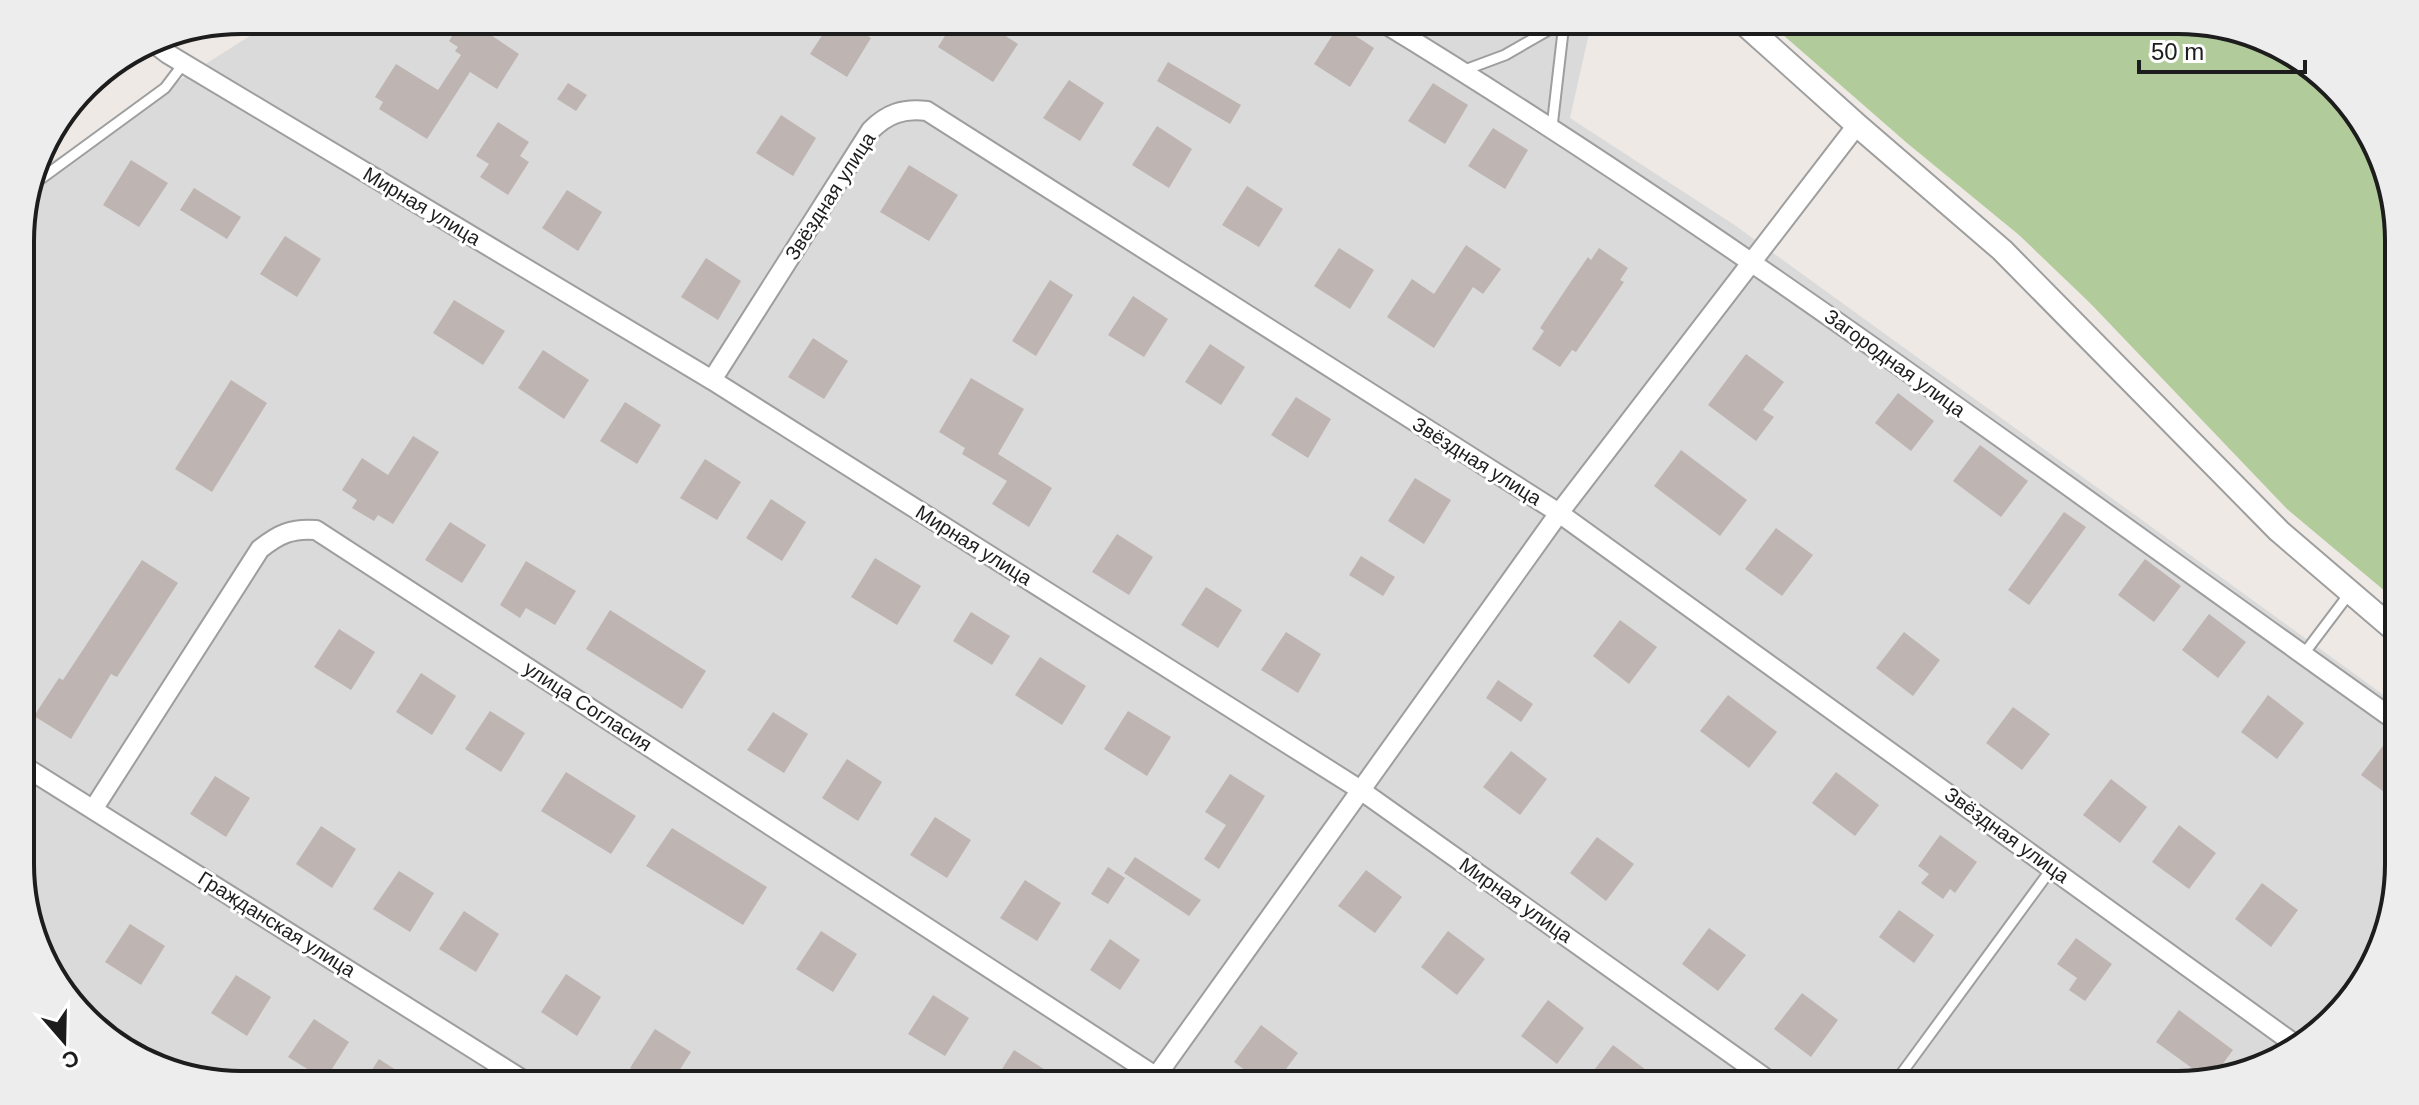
<svg xmlns="http://www.w3.org/2000/svg" width="2419" height="1105" font-family="Arial,sans-serif">
  <style>
    .residential { fill: #dbdadb }
    .forest { fill: #b2cb9b }
    .building { fill: #beb4b1 }
    .lines { fill: none; stroke-linecap: round; stroke-linejoin: round }
    .service-casing { stroke: #9e9e9e; stroke-width: 13 }
    .minor-casing { stroke: #9e9e9e; stroke-width: 22 }
    .tertiary-casing { stroke: #9e9e9e; stroke-width: 26 }
    .service { stroke: #fff; stroke-width: 9 }
    .minor { stroke: #fff; stroke-width: 18 }
    .tertiary { stroke: #fff; stroke-width: 22 }
    .labels { text-anchor: middle; dominant-baseline: central; stroke-width: 6; stroke-linejoin: round; paint-order: stroke }
    .street-label { font-size: 20px; fill: #1d1d1d; stroke: #fff }
    .rim { fill: none; stroke: #1d1d1d; stroke-width: 4 }
  </style>
  <rect width="100%" height="100%" fill="#eee9e4"/>
  <polygon class="residential" points="275,20 1592,20 1570,118 1733,224 2399,706 2399,864 2382,949 2301,1047 2192,1085 241,1085 156,1068 65,998 22,893 21,226 35,172"/>
  <polygon class="forest" points="1766,20 2178,20 2263,37 2354,107 2397,213 2398,602 2287,509 2090,303 2019,235 1907,143"/>
  <g class="building">
    <polygon points="462,20 469,20 519,54 497,89 470,72 427,139 379,109 383,102 375,97 396,64 438,90 461,55 455,51 458,47 449,41"/>
    <polygon points="832,20 842,20 871,38 847,77 810,54"/>
    <polygon points="955,20 981,20 1018,44 993,82 938,47"/>
    <polygon points="1339,25 1374,48 1350,87 1314,64"/>
    <polygon points="1168,62 1241,105 1230,124 1157,81"/>
    <polygon points="1069,80 1104,103 1080,141 1043,118"/>
    <polygon points="568,83 587,95 576,111 557,99"/>
    <polygon points="1433,83 1468,105 1445,144 1408,121"/>
    <polygon points="781,115 816,138 793,176 756,153"/>
    <polygon points="498,122 529,142 520,156 529,162 508,195 480,177 489,164 476,156"/>
    <polygon points="1157,126 1192,149 1169,188 1132,165"/>
    <polygon points="1493,128 1528,150 1505,189 1468,166"/>
    <polygon points="131,160 168,183 139,227 103,205"/>
    <polygon points="909,165 958,195 929,241 880,212"/>
    <polygon points="1247,186 1283,209 1259,247 1222,225"/>
    <polygon points="194,188 241,217 227,239 180,210"/>
    <polygon points="567,190 602,212 578,251 542,228"/>
    <polygon points="285,236 321,259 297,297 260,274"/>
    <polygon points="1466,245 1501,269 1483,294 1473,287 1434,348 1387,317 1412,279 1434,294"/>
    <polygon points="1339,248 1374,270 1350,309 1314,286"/>
    <polygon points="1599,248 1628,268 1620,280 1624,282 1576,352 1572,350 1560,367 1532,349 1544,331 1540,328 1570,283 1588,257 1591,260"/>
    <polygon points="706,258 741,281 718,320 681,297"/>
    <polygon points="1050,280 1073,295 1036,356 1012,341"/>
    <polygon points="1133,296 1168,319 1144,357 1108,335"/>
    <polygon points="454,300 505,331 483,365 433,333"/>
    <polygon points="813,338 848,361 824,399 788,377"/>
    <polygon points="1210,344 1245,367 1221,405 1185,382"/>
    <polygon points="543,350 589,380 564,419 518,388"/>
    <polygon points="1746,354 1784,382 1763,410 1774,417 1756,441 1708,405"/>
    <polygon points="971,378 1024,409 998,454 1052,488 1029,527 992,504 1007,481 962,454 965,448 939,432"/>
    <polygon points="231,380 267,403 212,492 175,469"/>
    <polygon points="1898,393 1934,421 1911,451 1875,423"/>
    <polygon points="1296,397 1331,419 1308,458 1271,435"/>
    <polygon points="625,402 661,425 637,464 600,441"/>
    <polygon points="413,436 439,452 393,524 378,515 374,521 352,508 357,500 342,490 362,458 388,475"/>
    <polygon points="1980,445 2028,481 2001,517 1953,481"/>
    <polygon points="1681,450 1747,500 1720,536 1654,486"/>
    <polygon points="705,459 741,482 717,520 680,498"/>
    <polygon points="1415,478 1451,500 1424,544 1388,521"/>
    <polygon points="771,499 806,522 782,561 746,538"/>
    <polygon points="2064,512 2086,527 2029,605 2008,590"/>
    <polygon points="450,522 486,545 462,583 425,560"/>
    <polygon points="1776,528 1813,555 1782,596 1745,569"/>
    <polygon points="1117,534 1153,557 1129,595 1092,572"/>
    <polygon points="1361,556 1395,577 1383,596 1349,575"/>
    <polygon points="875,558 921,586 897,625 851,597"/>
    <polygon points="2145,559 2181,586 2154,622 2118,595"/>
    <polygon points="142,560 178,583 117,677 111,674 71,739 34,716 59,678 63,680"/>
    <polygon points="526,561 576,591 555,625 526,608 520,618 500,605"/>
    <polygon points="1206,587 1242,610 1218,648 1181,625"/>
    <polygon points="610,610 706,671 682,709 586,649"/>
    <polygon points="971,612 1010,636 992,665 953,641"/>
    <polygon points="2209,614 2246,642 2218,678 2182,650"/>
    <polygon points="1620,620 1657,647 1629,684 1593,656"/>
    <polygon points="339,629 375,652 351,690 314,667"/>
    <polygon points="1286,632 1321,654 1298,693 1261,670"/>
    <polygon points="1904,632 1940,660 1913,696 1876,668"/>
    <polygon points="1040,657 1086,686 1062,725 1015,695"/>
    <polygon points="421,673 456,696 432,735 396,712"/>
    <polygon points="1498,680 1533,704 1521,722 1486,698"/>
    <polygon points="1728,695 1777,732 1749,768 1700,731"/>
    <polygon points="2268,695 2304,723 2277,759 2241,732"/>
    <polygon points="2013,707 2050,734 2022,770 1986,743"/>
    <polygon points="490,711 525,733 501,772 465,749"/>
    <polygon points="1128,711 1171,737 1147,776 1104,749"/>
    <polygon points="773,712 808,734 784,773 747,750"/>
    <polygon points="2388,739 2399,747 2399,803 2361,775"/>
    <polygon points="1511,751 1547,779 1520,815 1483,787"/>
    <polygon points="847,759 882,782 858,821 822,798"/>
    <polygon points="566,772 636,816 611,854 541,811"/>
    <polygon points="1836,772 1879,805 1855,836 1812,803"/>
    <polygon points="1230,774 1265,796 1219,869 1204,859 1226,825 1205,812"/>
    <polygon points="215,776 250,798 226,837 190,814"/>
    <polygon points="2111,779 2147,807 2120,843 2083,815"/>
    <polygon points="935,817 971,840 947,878 910,855"/>
    <polygon points="2179,825 2216,853 2189,889 2152,862"/>
    <polygon points="321,826 356,849 332,888 296,864"/>
    <polygon points="672,828 767,887 743,925 646,866"/>
    <polygon points="1940,835 1977,862 1955,893 1950,889 1943,899 1921,883 1929,874 1918,866"/>
    <polygon points="1597,837 1634,864 1606,901 1570,873"/>
    <polygon points="1135,857 1201,900 1189,916 1124,873"/>
    <polygon points="1108,867 1125,878 1108,904 1091,894"/>
    <polygon points="1366,870 1402,897 1375,933 1338,906"/>
    <polygon points="399,871 434,893 410,932 373,909"/>
    <polygon points="1025,880 1061,903 1037,941 1000,918"/>
    <polygon points="2262,883 2298,910 2271,947 2235,919"/>
    <polygon points="1899,910 1934,935 1914,963 1879,937"/>
    <polygon points="464,911 499,934 476,972 439,949"/>
    <polygon points="130,924 165,946 141,985 105,962"/>
    <polygon points="1709,928 1746,955 1718,991 1682,964"/>
    <polygon points="821,931 857,954 833,992 796,969"/>
    <polygon points="1448,931 1485,959 1457,995 1421,967"/>
    <polygon points="2076,938 2112,964 2085,1001 2069,990 2077,978 2057,964"/>
    <polygon points="1110,939 1140,960 1120,990 1090,970"/>
    <polygon points="566,974 601,997 577,1036 541,1012"/>
    <polygon points="236,975 271,997 247,1036 211,1013"/>
    <polygon points="1802,993 1838,1020 1811,1057 1774,1029"/>
    <polygon points="933,995 969,1018 945,1056 908,1034"/>
    <polygon points="1548,1000 1584,1028 1557,1064 1521,1036"/>
    <polygon points="2179,1010 2233,1050 2213,1077 2207,1079 2156,1042"/>
    <polygon points="314,1019 349,1042 325,1080 288,1057"/>
    <polygon points="1261,1025 1298,1053 1274,1085 1265,1085 1234,1062"/>
    <polygon points="655,1029 691,1052 670,1085 658,1085 630,1068"/>
    <polygon points="1613,1045 1650,1073 1641,1085 1583,1085"/>
    <polygon points="1014,1050 1069,1085 992,1085"/>
    <polygon points="379,1059 419,1085 362,1085"/>
  </g>
  <g class="lines">
    <g class="service-casing">
      <g id="service">
        <polyline points="1462,71 1505,55 1566,20"/>
        <polyline points="1552,127 1564,23"/>
        <polyline points="31,186 165,88 184,63"/>
        <polyline points="2303,655 2349,594"/>
        <polyline points="1893,1085 2052,868"/>
      </g>
    </g>
    <g class="minor-casing">
      <g id="minor">
        <path d="M1379,20C1732,235 2062,484 2399,723"/>
        <polyline points="151,41 168,54 712,380 1359,789 1775,1085"/>
        <path d="M712,380L871,130C887,114 903,108 927,111L1559,513L2300,1048"/>
        <polyline points="22,765 531,1085"/>
        <path d="M94,808L260,549C279,534 292,528 316,530L1169,1085"/>
        <polyline points="1150,1085 1559,513 1857,125"/>
      </g>
    </g>
    <g class="tertiary-casing">
      <polyline id="tertiary" points="1740,20 1857,125 2002,250 2279,531 2398,633"/>
    </g>
    <use href="#service" class="service"/>
    <use href="#minor" class="minor"/>
    <use href="#tertiary" class="tertiary"/>
  </g>
  <g class="labels">
    <g class="street-label">
      <text transform="translate(830 196) rotate(-57)">Звёздная улица</text>
      <text transform="translate(422 206) rotate(31)">Мирная улица</text>
      <text transform="translate(1895 363) rotate(36)">Загородная улица</text>
      <text transform="translate(1477 461) rotate(32)">Звёздная улица</text>
      <text transform="translate(974 545) rotate(32)">Мирная улица</text>
      <text transform="translate(588 706) rotate(33)">улица Согласия</text>
      <text transform="translate(2007 835) rotate(36)">Звёздная улица</text>
      <text transform="translate(1516 900) rotate(35)">Мирная улица</text>
      <text transform="translate(277 924) rotate(32)">Гражданская улица</text>
    </g>
  </g>
  <path d="M0 0H2419V1105H0ZM241 34H2178A207 207 0 0 1 2385 241V864A207 207 0 0 1 2178 1071H241A207 207 0 0 1 34 864V241A207 207 0 0 1 241 34Z" fill="#ededed" fill-rule="evenodd"/>
  <path class="rim" d="M241 34H2178A207 207 0 0 1 2385 241V864A207 207 0 0 1 2178 1071H241A207 207 0 0 1 34 864V241A207 207 0 0 1 241 34Z"/>
  <g transform="translate(64 1041) rotate(160)" stroke="#ffffff" stroke-width="6" paint-order="stroke">
  <path d="M0-6L14 30L0 20L-14 30Z" fill="#1d1d1d"/>
  <text y="-12" font-size="22" font-weight="bold" text-anchor="middle" fill="#1d1d1d">С</text>
  </g>
  <path d="M2139 60v12h166v-12" fill="none" stroke="#1d1d1d" stroke-width="4"/>
  <text x="2151" y="60" font-size="24" fill="#1d1d1d" stroke="#ffffff" stroke-width="6" paint-order="stroke">50 m</text>
</svg>
